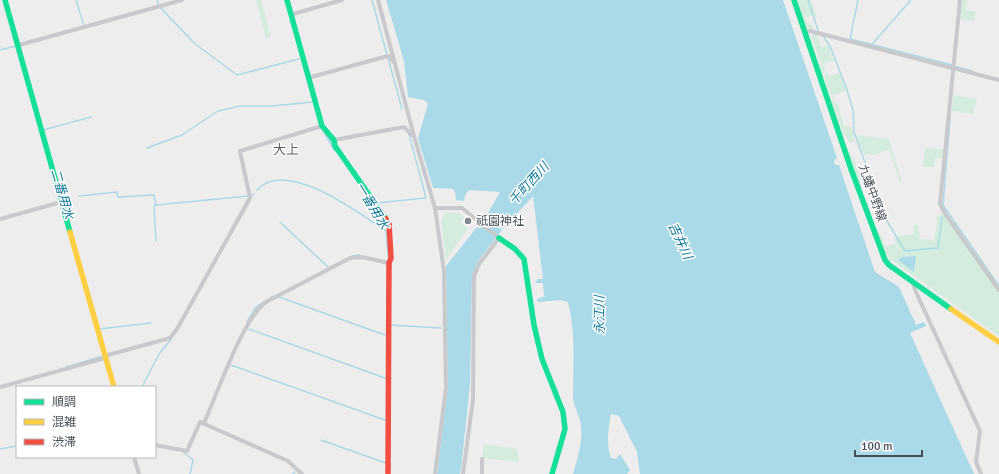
<svg xmlns="http://www.w3.org/2000/svg" width="999" height="474" font-family="Signika,'Noto Sans JP',sans-serif">
  <style>
    .green { fill: #d3ecdd }
    .water { fill: #aad9e7 }
    .lines { fill: none; stroke-linecap: round; stroke-linejoin: round }
    .stream { stroke: #aad9e7; stroke-width: 1.5 }
    .canal { stroke: #aad9e7; stroke-width: 4.5 }
    .street { stroke: #c8c9cc; stroke-width: 4 }
    .fast { stroke: #16e098; stroke-width: 5.5 }
    .slow { stroke: #ffcf43; stroke-width: 5.5 }
    .jam { stroke: #f24e42; stroke-width: 5.5 }
    .poi-dot { fill: #81868c; stroke: #fff; stroke-width: 1.5 }
    .labels { text-anchor: middle; dominant-baseline: central; stroke-width: 3; stroke-linejoin: round; paint-order: stroke }
    .street-label { font-size: 12px; fill: #464f58; stroke: #fff }
    .poi-label { font-size: 12px; fill: #464f58; stroke: #fff; text-anchor: start }
    .neighbourhood-label { font-size: 13px; fill: #5a5d61; stroke: #fff }
    .water-label { font-size: 13px; font-style: italic; fill: #167c9b; stroke: #fff }
  </style>
  <rect width="100%" height="100%" fill="#eeeded"/>
  <g class="green">
    <polygon points="256,0 261,0 271,37 266,38"/>
    <polygon points="795,0 811,0 816,15 804,18 809,25 812,24 813,30 805,27"/>
    <polygon points="962,0 969,0 967,3 966,10 976,12 974,21 960,19"/>
    <polygon points="812,33 817,34 821,47 828,45 834,61 823,64 825,70 822,76 820,64 823,63 820,62 812,40"/>
    <path d="M826,71L830,75L827,77L839,73L846,90L835,95L832,93L836,101C829,96 823,79 826,71Z"/>
    <polygon points="953,95 977,99 973,114 952,111"/>
    <path d="M830,99L838,104L844,126L852,127L854,142H850C839,132 838,112 830,99Z"/>
    <polygon points="856,135 889,139 902,183 900,183 889,150 872,155 870,154 864,155"/>
    <path d="M846,148C857,160 860,174 861,189Z"/>
    <polygon points="925,148 944,149 943,158 935,158 934,167 923,167"/>
    <polygon points="446,212 459,213 464,217 461,223 468,229 446,259 441,221"/>
    <polygon points="941,214 945,216 999,293 999,336 890,259 887,254 886,257 873,223 878,229 886,247 895,243 901,252 893,257 901,252 894,239 898,236 914,234 913,226 915,224 918,225 920,239 934,240 937,222 936,218"/>
    <polygon points="484,444 517,449 519,462 482,458"/>
  </g>
  <g class="water">
    <path d="M386,0H783L837,158L834,160L835,165H839L875,272L899,287L916,325L924,322L926,326L910,333L974,474H640L637,452L619,416L611,414C608,428 606,445 611,458L616,459L620,454L630,470L627,474H573C578,456 584,439 580,420C578,413 573,404 573,397C573,365 576,333 568,302L561,300L538,302L537,299L546,296H544L543,283H535L538,279H543L533,196L503,229L487,215L500,192L469,190L465,195L464,201L456,200L455,192L453,189L433,188L418,138L428,104L424,100L408,97L404,61Z"/>
    <polygon points="485,217 502,230 478,261 472,276 470,385 461,469 460,474 437,474 448,386 446,266"/>
    <polygon points="916,256 914,272 898,260 902,257"/>
  </g>
  <g class="lines">
    <g class="stream">
      <polyline points="76,0 84,26"/>
      <polyline points="157,0 159,6"/>
      <polyline points="372,0 387,55"/>
      <polyline points="808,0 818,30"/>
      <polyline points="858,0 850,39 952,65"/>
      <polyline points="160,7 194,43 237,75 299,59"/>
      <polyline points="823,36 830,46 847,90 853,110 854,132 884,216 905,251 938,248 942,217"/>
      <polyline points="873,45 874,42 911,0"/>
      <polyline points="0,50 16,46"/>
      <polyline points="388,58 402,109"/>
      <polyline points="954,66 972,71"/>
      <polyline points="950,119 943,205 999,286"/>
      <polyline points="43,130 91,117"/>
      <polyline points="147,148 182,135 218,111 240,106 273,106 312,102"/>
      <path d="M257,190C286,157 360,214 386,231L388,256"/>
      <polyline points="79,196 117,192 118,197 154,195 156,205 154,206 156,241"/>
      <polyline points="252,196 254,194"/>
      <polyline points="376,203 426,198 409,134"/>
      <polyline points="156,205 248,196"/>
      <polyline points="280,222 329,268"/>
      <polyline points="352,256 360,255"/>
      <polyline points="279,297 385,335"/>
      <polyline points="247,322 256,307 274,296"/>
      <polyline points="391,325 441,328"/>
      <polyline points="99,329 151,323"/>
      <polyline points="249,329 385,378"/>
      <polyline points="231,365 385,420"/>
      <polyline points="66,367 103,356"/>
      <polyline points="142,387 159,354 172,338"/>
      <polyline points="321,440 386,463"/>
      <polyline points="0,449 17,446"/>
      <polyline points="183,452 193,460 190,474"/>
      <polyline points="293,474 295,472"/>
    </g>
    <polyline class="canal" points="326,133 335,149"/>
    <g class="street">
      <polyline points="378,0 414,136 435,208 444,271 446,388 435,474"/>
      <polyline points="960,0 940,204 944,212 999,290"/>
      <polyline points="293,14 342,0"/>
      <polyline points="805,32 810,31 999,80"/>
      <polyline points="19,45 182,0"/>
      <polyline points="311,77 388,56 394,62"/>
      <polyline points="334,140 404,127 412,135"/>
      <polyline points="435,208 462,208 499,238 479,264 474,276 473,400 463,474"/>
      <polyline points="0,219 61,202"/>
      <polyline points="913,282 915,290 980,431 976,462 981,474"/>
      <polyline points="108,355 170,338 177,329 250,198 240,151 322,126"/>
      <polyline points="0,387 105,358"/>
      <path d="M204,423C217,394 243,318 266,302L350,258L362,257L389,263"/>
      <polyline points="155,445 187,451 200,422 288,461 302,474"/>
      <polyline points="134,457 139,474"/>
      <polyline points="482,459 482,474"/>
    </g>
    <g class="fast">
      <polyline points="5,0 70,232"/>
      <polyline points="287,0 322,126 334,140 335,146 386,219"/>
      <polyline points="794,0 851,169 885,260 889,265 951,309"/>
      <polyline points="499,238 515,249 524,259 534,325 542,359 563,412 565,429 552,474"/>
    </g>
    <g class="slow">
      <polyline points="70,232 114,387"/>
      <polyline points="951,309 999,342"/>
    </g>
    <polyline class="jam" points="386,219 389,224 391,258 389,263 388,474"/>
  </g>
  <circle class="poi-dot" cx="468" cy="221" r="4"/>
  <g class="labels">
    <g class="street-label">
      <text transform="translate(872 193) rotate(70)">九蟠中野線</text>
    </g>
    <g class="poi-label">
      <text x="476" y="221">祇園神社</text>
    </g>
    <g class="neighbourhood-label">
      <text x="286" y="150">大上</text>
    </g>
    <g class="water-label">
      <text transform="translate(529 184) rotate(-48)">千町西川</text>
      <text transform="translate(62 194) rotate(74)">二番用水</text>
      <text transform="translate(372 206) rotate(59)">一番用水</text>
      <text transform="translate(680 241) rotate(65)">吉井川</text>
      <text transform="translate(600 315) rotate(-91)">永江川</text>
    </g>
  </g>
  <rect x="16" y="386" width="140" height="72" fill="#ffffff" stroke="#b5b9bc"/>
  <rect x="24" y="399" width="20" height="6" fill="#16e098" stroke="#b5b9bc"/>
  <text x="52" y="406" font-size="12" fill="#464f58">順調</text>
  <rect x="24" y="419" width="20" height="6" fill="#ffcf43" stroke="#b5b9bc"/>
  <text x="52" y="426" font-size="12" fill="#464f58">混雑</text>
  <rect x="24" y="439" width="20" height="6" fill="#f24e42" stroke="#b5b9bc"/>
  <text x="52" y="446" font-size="12" fill="#464f58">渋滞</text>
  <path d="M855 450v6h67v-6" fill="none" stroke="#464f58" stroke-width="2"/>
  <text x="861" y="450" font-size="12" fill="#464f58" stroke="#ffffff" stroke-width="3" paint-order="stroke">100 m</text>
</svg>
